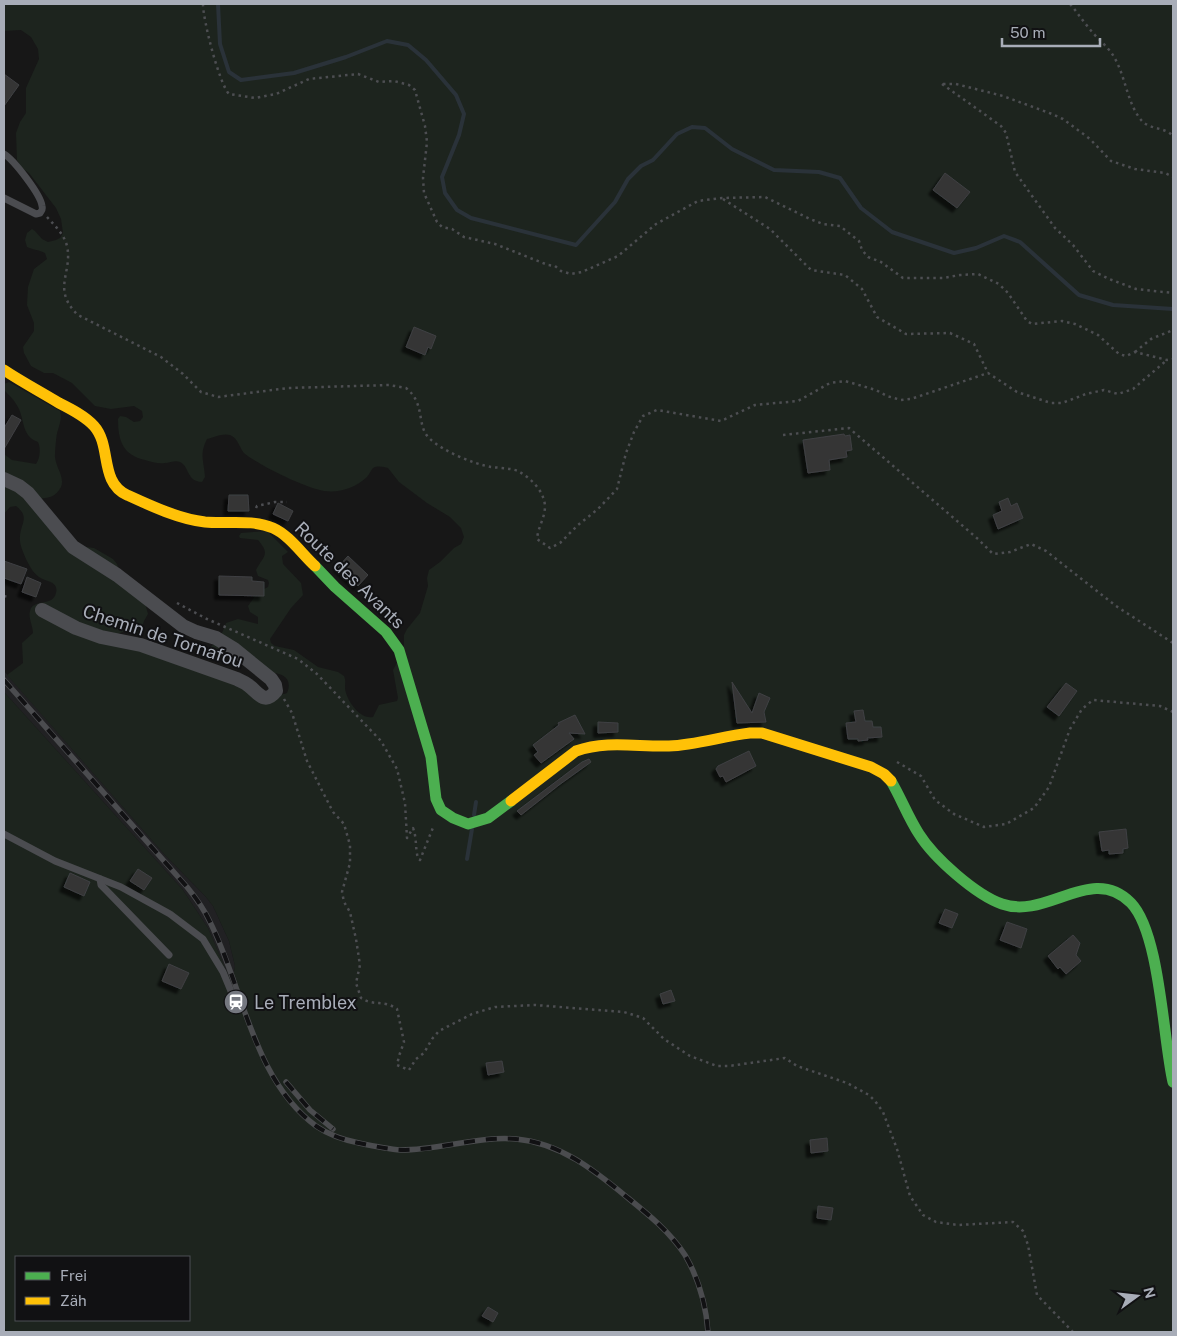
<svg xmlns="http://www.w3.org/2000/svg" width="1177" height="1336" font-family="'Public Sans',sans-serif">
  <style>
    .built { fill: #212123 }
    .green { fill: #1d241e; fill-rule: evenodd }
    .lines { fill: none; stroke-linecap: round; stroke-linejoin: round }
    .stream { stroke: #2a3239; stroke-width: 4 }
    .building { fill: #353536; stroke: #3f4043; filter: url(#shadow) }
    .path { stroke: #4d4e52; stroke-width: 2.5; stroke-dasharray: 2.5 4; stroke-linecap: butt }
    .lane { stroke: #4b4c50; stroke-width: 7 }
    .street { stroke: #4b4c50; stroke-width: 14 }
    .fast { stroke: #4caf50; stroke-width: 11 }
    .slow { stroke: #ffc107; stroke-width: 11 }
    .rail-casing { stroke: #4b4c4f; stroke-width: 5.5 }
    .rail { stroke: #111113; stroke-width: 4; stroke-dasharray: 11; stroke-linecap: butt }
    .labels { text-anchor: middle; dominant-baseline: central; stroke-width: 4; stroke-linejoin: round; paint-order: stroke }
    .street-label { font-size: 18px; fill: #a8adb8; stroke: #111113 }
    .poi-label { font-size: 18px; fill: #a8adb8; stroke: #111113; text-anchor: start }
  </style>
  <defs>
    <filter id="shadow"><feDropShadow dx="-4.5" dy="4.5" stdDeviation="1" flood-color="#0009"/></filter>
  </defs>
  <rect width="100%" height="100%" fill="#171717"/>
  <polygon class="built" points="4,671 164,854 206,897 213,906 229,941 235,966 232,985 208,928 183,890 4,692"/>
  <path class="green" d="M4,4H1173V1332H8L4,1328V692L183,890L208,928L232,984L235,966L229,941L213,906L206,897L164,854L7,675L23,663L22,643L33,633C33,626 28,618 30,611C33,598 53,607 56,593C59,581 46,582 39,577C33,573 29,565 26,559C23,552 19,544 20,536C21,523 30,517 16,506L10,507L4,514V454L12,460L36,464C40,458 41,449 38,442C22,436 25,423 19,409C15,401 10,396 4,390V384L9,382L60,411C62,419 60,422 58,430C56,434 55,453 55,457C56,468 65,477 61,487C56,497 48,498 38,499L72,540L86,547L94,548L113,559L117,564L124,582L145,603L148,614L144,621L140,633L135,634L131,631H125L113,636L256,688C266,692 277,697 287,693C289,689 290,682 286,678C281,673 274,673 267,672C253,669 239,660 227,653L224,658L219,661L209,660C203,647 216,646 221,635C223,631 224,628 226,623L238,619L258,624V617L250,612L248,606L258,592L268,587L269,583L268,580L258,576L256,570C263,556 271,555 258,540L240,538L239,536L241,533L267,531L288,552L282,556L283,564L301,583L303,595L291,608L270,639L271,643L275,646L294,650L318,667L338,672L344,676C346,681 345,683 345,688C346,700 360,720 373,717L379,705L397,701L398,698L393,670L404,650V635L407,629L420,613L428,586L427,578L429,570L440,562L454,548L461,544L464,537L461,528L450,517L427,503L399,482L388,468C384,467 378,465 373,468C371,470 369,475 367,477C355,488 340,493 324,491C305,488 258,465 244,453C239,447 238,438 230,435C223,433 214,437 207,439C199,455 204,461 205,477L202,482C186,481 190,467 180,462C175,460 170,463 165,463C158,464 152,462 145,460C123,455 118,441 118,419L120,416L126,417L134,422L140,421L143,417L142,411L134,406L111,409L95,406L72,383L53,373H44L31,366L24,353L23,347L34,331V323L27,305L28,287L34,269L47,259L45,253C39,250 34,250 27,247L25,240L27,233L32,229L35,231L42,239L48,242L56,240L60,238L63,233L61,219L56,208L29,173L22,168L17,160L16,133L20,122L26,113V88L39,59L38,49L31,37L21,30L4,31ZM16,1257H189V1320H16Z"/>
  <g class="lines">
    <g class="stream">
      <polyline points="218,4 220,44 229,72 241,80 294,73 346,57 387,41 408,45 426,60 456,95 464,114 459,135 442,177 445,193 457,210 471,218 576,245 615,202 628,179 641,166 653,160 677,134 692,127 705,128 732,149 774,170 819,172 840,178 861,208 892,232 954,253 976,248 1004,236 1020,242 1079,295 1113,305 1173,309"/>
      <polyline points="474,815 476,802"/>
      <polyline points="467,859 472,829"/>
    </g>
  </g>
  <g class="building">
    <polygon points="4,74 19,85 4,106"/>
    <polygon points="945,173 970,192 957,208 933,190"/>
    <polygon points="414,327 436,336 431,349 428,347 425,355 406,347"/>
    <polygon points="12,415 21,420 4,449 4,428"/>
    <polygon points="844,434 845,436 850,435 852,450 846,451 847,457 829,460 830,470 808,473 803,440"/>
    <polygon points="229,495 248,495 249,511 228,511"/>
    <polygon points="1008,498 1011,506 1017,503 1023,518 998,529 993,515 1002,511 999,502"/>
    <polygon points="278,503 293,511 288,521 273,514"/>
    <polygon points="348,556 368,575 358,586 338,567"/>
    <polygon points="4,561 27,569 21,584 4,578"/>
    <polygon points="219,576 252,577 252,581 264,582 264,596 219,595"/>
    <polygon points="27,577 41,583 36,597 22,592"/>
    <polygon points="732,682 752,713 759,693 770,698 764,712 766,722 737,723"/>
    <polygon points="1066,683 1077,691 1059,716 1047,707"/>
    <polygon points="863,710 865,721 872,721 873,727 881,727 882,737 867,738 868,740 858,741 858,739 848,739 846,723 856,722 854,711"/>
    <polygon points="575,715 585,734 569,733 574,739 541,763 534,755 538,752 533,745 559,725 558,723"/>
    <polygon points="598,722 618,723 618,732 598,733"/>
    <polygon points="749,751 756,766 726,782 723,776 720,777 716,769 718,766"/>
    <polygon points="589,759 591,762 559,785 521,815 517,811 582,762"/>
    <polygon points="1126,829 1128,848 1123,849 1123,853 1109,854 1109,850 1102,851 1099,832"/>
    <polygon points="138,869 152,878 144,890 130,881"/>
    <polygon points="70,873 90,882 84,896 64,887"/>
    <polygon points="945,909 958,914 952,928 939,923"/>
    <polygon points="1007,922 1027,929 1021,948 1000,940"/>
    <polygon points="1073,935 1080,943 1076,955 1081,961 1066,974 1060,967 1058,969 1048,956"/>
    <polygon points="169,964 189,973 181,989 162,981"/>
    <polygon points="671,990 675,1001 663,1004 660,994"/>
    <polygon points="502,1061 504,1072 488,1075 486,1063"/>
    <polygon points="827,1138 828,1151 811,1153 810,1140"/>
    <polygon points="818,1206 833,1208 831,1220 817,1218"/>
    <polygon points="488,1307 498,1313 493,1322 482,1316"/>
  </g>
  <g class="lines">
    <g class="path">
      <path d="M203,4C203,20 219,83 229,94L255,98L276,94L309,79L358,74L379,82L394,81L409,85L415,90L425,126L427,142L423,178L424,193L437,222L442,227L452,229L464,237L495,244L548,265L555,266L561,271L571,274L582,272L618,256L656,224L698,201L722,198L765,197L810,219L823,224L840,226L859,241L862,250L868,257L881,262L903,278H943L960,275L978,274L999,284L1008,293L1027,321L1032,324L1062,321L1075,324L1098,335L1119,354L1126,356L1135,352L1167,360L1173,359"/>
      <path d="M1070,4C1077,12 1082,20 1089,28C1096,38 1108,46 1114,57C1126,77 1127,104 1142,121C1151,130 1165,127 1173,136"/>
      <polyline points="942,84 1001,126 1006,133 1015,172 1055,228 1073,245 1093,271 1109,279 1136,289 1173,293"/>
      <polyline points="943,84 956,84 1003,96 1052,114 1063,119 1090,139 1111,161 1135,169 1165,173 1173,177"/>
      <polyline points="723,199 770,229 811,270 845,275 862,289 877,317 906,334 950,333 974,344 988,373"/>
      <path d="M47,217C55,226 64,234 67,246C73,273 51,289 78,315L161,357L183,374L201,392L218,397L288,388L389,385L406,388C426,404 416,425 429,438C442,451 474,464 491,467C500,468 510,468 518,471C531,478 544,491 545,506C545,518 538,527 537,539L550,548L560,543L578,525L598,509L617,489L626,453L634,432L643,416L657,410L721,421L755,405L798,401L830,383L845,381L876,390L887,396L901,400L911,399L988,373L1017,392L1051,403H1062L1086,394L1104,390L1118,394L1133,389L1167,360"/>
      <polyline points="1135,352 1151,339 1173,330"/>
      <polyline points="783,435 849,428 978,539 993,554 1010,552 1031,544 1046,551 1116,606 1173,643"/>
      <polyline points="256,508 257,506 275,502 287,502"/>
      <polyline points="4,596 8,597"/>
      <path d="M177,603L207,619L298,659L317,674L381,741L397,769L405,803L407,838L413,828C417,838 415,848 418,858L420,860L434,825"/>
      <path d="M284,699L292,713L307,761L333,812L344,824L350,845V863L342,892L344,902L350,912L356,939L360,965L356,983L361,998C375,1007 383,999 397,1009L404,1042L399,1056L397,1065L409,1070L416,1059L424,1053L432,1039L439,1031L472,1014L495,1007L535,1005L624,1012L643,1018L664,1039L690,1056L717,1066H729L785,1058L797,1066L847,1083L869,1095L875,1101L883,1112L897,1149L910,1196L923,1215L936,1222L958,1225L1013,1222L1023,1231L1028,1245L1037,1295L1073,1332"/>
      <polyline points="897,762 921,776 935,800 954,814 984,827 1006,824 1034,808 1049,787 1070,729 1082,709 1093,700 1160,706 1173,712"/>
    </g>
    <g class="lane">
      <path d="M4,154C14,160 41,195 42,206C43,210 42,210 40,213L36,214L4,198"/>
      <polyline points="4,834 55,861 121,887 170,914 203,939 223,972 233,996"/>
      <polyline points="100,879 101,885 106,890 169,955"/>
    </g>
    <path class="street" d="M4,479L19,486L28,493L73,547L117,575L183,626L196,632L216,638L234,649L271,679L275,685L276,691C264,706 258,692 248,685C245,682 240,681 237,679L141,645L101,637L76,628L42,610"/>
    <g class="fast">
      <polyline points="315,566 335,587 386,632 399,650 431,757 436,799 441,810 453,818 468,824 488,818 511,801"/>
      <path d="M891,781C901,798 908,817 919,834C934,858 976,895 1002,904C1047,920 1092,863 1131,903C1160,933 1163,1039 1173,1082"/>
    </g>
    <g class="slow">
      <path d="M4,370C22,382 41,392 59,403C71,409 85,416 94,426C112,446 99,482 127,495C151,506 179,519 205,522C228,524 252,519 273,528C289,535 302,554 315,566"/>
      <path d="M511,801L576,751C607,740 637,747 669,746C696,745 723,736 750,733H762L871,767L884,774L891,781"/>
    </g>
    <g class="rail-casing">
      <g id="rail">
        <path d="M4,680L187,887C196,898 204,909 210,922C243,987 253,1080 316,1126C329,1135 344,1140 359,1143C373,1146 387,1149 401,1150C440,1150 477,1136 516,1139C561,1143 595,1171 628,1198C649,1215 670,1232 685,1255C699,1279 706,1305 708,1332"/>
        <polyline points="286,1082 310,1110 333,1129"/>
      </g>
    </g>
    <use href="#rail" class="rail"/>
  </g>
  <defs>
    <g id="station-disc" transform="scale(1.25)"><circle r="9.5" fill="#757880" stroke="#111113"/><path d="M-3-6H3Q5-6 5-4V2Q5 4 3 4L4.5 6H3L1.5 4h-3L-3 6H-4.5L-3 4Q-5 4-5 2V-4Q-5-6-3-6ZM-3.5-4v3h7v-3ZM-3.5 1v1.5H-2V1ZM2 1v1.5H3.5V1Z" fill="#fff"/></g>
  </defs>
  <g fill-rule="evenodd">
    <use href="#station-disc" x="236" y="1002"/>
  </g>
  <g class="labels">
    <g class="street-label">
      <text transform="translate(350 575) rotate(44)">Route des Avants</text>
      <text transform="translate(163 636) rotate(18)">Chemin de Tornafou</text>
    </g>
    <g class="poi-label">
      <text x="254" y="1002">Le Tremblex</text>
    </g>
  </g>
  <rect width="1177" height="1336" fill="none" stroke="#a8adb8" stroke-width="10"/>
  <rect x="15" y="1256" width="175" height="65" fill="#111113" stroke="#4d4f55"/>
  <rect x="25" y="1272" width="25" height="8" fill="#4caf50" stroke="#4d4f55"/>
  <text x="60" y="1281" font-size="15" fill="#a8adb8">Frei</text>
  <rect x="25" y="1297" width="25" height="8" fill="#ffc107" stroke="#4d4f55"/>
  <text x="60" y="1306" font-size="15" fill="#a8adb8">Zäh</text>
  <g transform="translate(1137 1296) rotate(75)" stroke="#111113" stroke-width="4" paint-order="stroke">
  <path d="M0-4L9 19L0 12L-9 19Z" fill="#a8adb8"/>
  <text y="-8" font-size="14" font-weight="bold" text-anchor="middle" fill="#a8adb8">N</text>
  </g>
  <path d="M1002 38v8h98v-8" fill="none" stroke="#a8adb8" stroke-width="2.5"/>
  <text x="1010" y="38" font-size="15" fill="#a8adb8" stroke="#111113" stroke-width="4" paint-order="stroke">50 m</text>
</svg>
